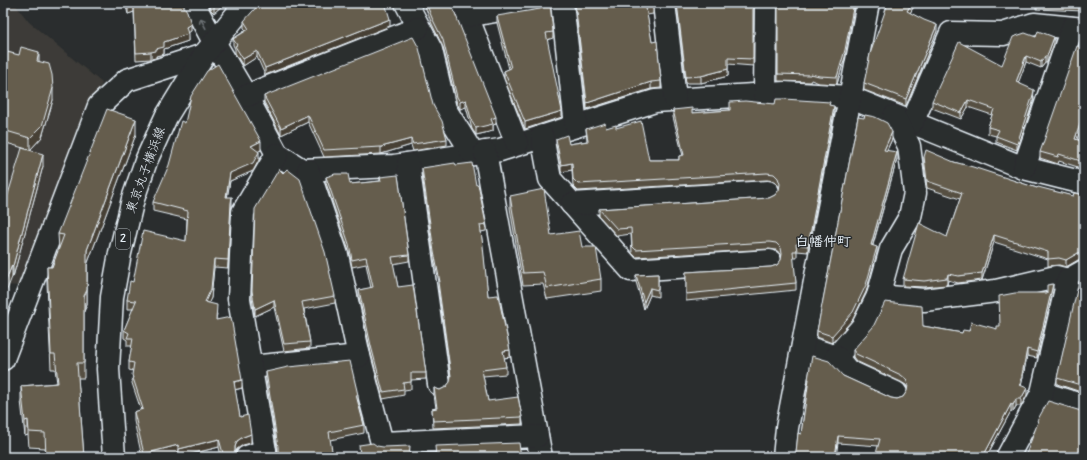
<svg xmlns="http://www.w3.org/2000/svg" width="1087" height="460" font-family="Mynerve,'Klee One',sans-serif">
  <style>
    .built { fill: #3c3b37 }
    .lines { fill: none; stroke-linecap: round; stroke-linejoin: round }
    .minor-casing { stroke: #e8f1f8; stroke-width: 25 }
    .major-casing { stroke: #e8f1f8; stroke-width: 25 }
    .minor { stroke: #2a2d2e; stroke-width: 22 }
    .major { stroke: #2a2d2e; stroke-width: 22 }
    .wall { fill: #575042; stroke: #e8f1f8 }
    .shaded-wall { fill: #474136; stroke: #e8f1f8 }
    .building { fill: #655d4d; stroke: #e8f1f8 }
    .oneway { stroke: #6c7275 }
    .labels { text-anchor: middle; dominant-baseline: central; stroke-width: 3; stroke-linejoin: round; paint-order: stroke }
    .shield { fill: #2a2d2e; stroke: #afb6bb; stroke-width: 1 }
    .shield-label { font-size: 12px; font-weight: bold; fill: #e8f1f8 }
    .street-label { font-size: 13px; fill: #e8f1f8; stroke: #2a2d2e }
    .neighbourhood-label { font-size: 14px; font-weight: bold; fill: #e8f1f8; stroke: #2a2d2e }
  </style>
  <rect width="100%" height="100%" fill="#2a2d2e"/>
  <filter id="ink" filterUnits="userSpaceOnUse"><feTurbulence type="fractalNoise" baseFrequency=".025" numOctaves="2"/><feDisplacementMap in="SourceGraphic" scale="8" xChannelSelector="R" yChannelSelector="G"/><feConvolveMatrix kernelMatrix="1 2 1 2 8 2 1 2 1" color-interpolation-filters="sRGB"/></filter>
  <g filter="url(#ink)">
    <polygon class="built" points="3,3 14,3 29,22 102,83 21,286 3,285"/>
    <g class="lines">
      <g class="minor-casing">
        <g id="minor">
          <polyline points="193,3 214,42 246,96 277,154 302,170 394,166 500,150 655,101 784,93 849,97 1024,168 1084,183"/>
          <polyline points="406,3 431,50 445,109 473,154"/>
          <polyline points="462,3 517,144"/>
          <polyline points="562,3 576,126"/>
          <polyline points="664,3 675,99"/>
          <polyline points="467,16 538,3"/>
          <polyline points="765,94 766,3"/>
          <polyline points="246,96 418,28"/>
          <polyline points="912,123 951,33 1003,34 1034,24 1084,29"/>
          <polyline points="542,136 550,179 631,270 770,261"/>
          <polyline points="485,152 541,457"/>
          <polyline points="408,164 439,384"/>
          <polyline points="1024,168 1072,28"/>
          <polyline points="572,204 768,192"/>
          <polyline points="878,296 924,300 996,291 1056,277 1068,280"/>
          <polyline points="803,346 836,357 863,326 878,296 891,249 910,217 915,193 909,146 894,116"/>
          <polyline points="359,356 382,443 537,436"/>
          <polyline points="836,357 848,371 896,393"/>
          <polyline points="3,359 99,106 127,80 204,55"/>
          <polyline points="251,367 359,356 337,255 308,170"/>
          <polyline points="1042,393 1084,406"/>
          <polyline points="1008,456 1042,393 1068,280 1084,271"/>
          <polyline points="247,457 265,451"/>
          <polyline points="266,457 239,299 243,212 277,154"/>
          <polyline points="784,457 787,428 868,3"/>
        </g>
      </g>
      <g class="major-casing">
        <polyline id="major" points="114,457 108,369 112,297 120,253 133,199 146,161 166,117 204,55 246,3"/>
      </g>
      <use href="#minor" class="minor"/>
      <use href="#major" class="major"/>
    </g>
    <g class="wall">
      <polygon points="125,3 182,3 191,31 187,32 188,41 164,49 164,54 156,56 156,58 151,59 136,60 134,12 128,14"/>
      <polygon points="207,3 225,3 214,13 211,10"/>
      <polygon points="420,3 451,3 496,124 493,125 493,131 476,135 472,129 466,107 460,109 457,104 443,47 432,24 424,4 421,5"/>
      <polygon points="575,3 653,3 653,14 647,15 652,42 661,81 661,88 651,89 587,109"/>
      <polygon points="677,3 754,3 753,66 728,64 728,76 701,83 686,83"/>
      <polygon points="778,3 845,57 837,84 819,83 811,80 810,82 778,81"/>
      <polygon points="888,3 916,3 910,13 937,31 906,106 864,90 864,83"/>
      <polygon points="1036,3 1084,3 1084,11 1036,9"/>
      <polygon points="497,16 553,32 553,38 547,40 562,117 525,129 504,78 504,71 509,69 497,23"/>
      <polygon points="244,21 390,26 265,75 257,57 243,66 235,53 235,49 233,45 233,39 246,30 244,28"/>
      <polygon points="1054,43 1047,63 1045,63 1041,68 1026,62 1018,83 1034,97 1033,102 1017,150 996,142 996,136 988,134 988,127 992,115 968,107 961,119 932,108 932,101 1002,65"/>
      <polygon points="3,51 39,61 53,100 42,137 30,150 3,142"/>
      <polygon points="264,96 433,105 447,139 447,145 413,151 411,145 381,154 324,157 308,122 281,135 264,102"/>
      <polygon points="775,104 830,105 834,113 808,252 797,251 797,258 793,258 796,283 796,290 686,301 686,272 771,267 777,265 781,260 782,258 781,254 776,250 769,249 636,257 632,253 631,234 617,236 599,216 599,209 769,198 775,195 779,190 780,189 778,185 774,181 767,180 578,191 573,186 572,170 561,172 556,145 556,139 569,144 587,141 586,129 616,128 649,160 679,160 679,156 683,156 673,117 673,110 692,113 730,110"/>
      <polygon points="864,118 892,139 887,150 897,159 873,245 877,253 866,292 853,319 832,343 817,337 817,331"/>
      <polygon points="136,134 87,265 87,305 84,311 84,378 78,378 84,457 45,457 45,448 29,447 28,435 25,436 21,401 21,386 57,383 55,369 51,369 47,283 47,267 52,267 59,249 58,234"/>
      <polygon points="1077,139 1084,142 1084,169 1059,161 1058,164 1040,158 1040,152"/>
      <polygon points="261,150 258,151 259,160 253,171 230,181 227,197 232,206 231,211 228,268 214,267 211,298 208,303 217,314 216,319 242,388 235,390 240,417 251,443 243,445 237,449 235,453 238,457 221,457 219,447 179,457 178,454 166,457 142,457 134,421 134,412 141,410 132,383 133,371 129,370 129,362 132,346 127,346 127,340 124,338 124,330 133,309 127,309 127,300 133,282 186,241 187,219 153,211 153,202"/>
      <polygon points="924,157 954,162 1037,188 1073,196 1084,195 1084,259 1078,260 1066,267 1059,265 1048,266 1048,259 994,242 982,280 958,283 948,280 947,285 924,287 903,286 903,279 947,237 960,199 927,188 924,164"/>
      <polygon points="456,165 476,185 486,224 486,231 481,232 488,296 510,357 504,358 506,367 506,374 483,376 488,401 522,417 522,424 433,428 432,409 436,408 434,395 434,388 440,390 446,387 450,382 451,379 438,288 439,282 434,259 422,174 422,168"/>
      <polygon points="43,166 13,277 12,277 3,211"/>
      <polygon points="326,177 350,184 380,181 380,177 409,255 409,261 393,264 398,287 426,373 426,379 411,380 411,389 404,390 404,395 383,399 371,353 359,297 359,290 371,288 366,264 352,267 349,251 326,183"/>
      <polygon points="510,196 551,235 582,247 601,279 601,291 547,299 543,284 523,285 510,208"/>
      <polygon points="658,274 658,297 650,295 644,309 636,282 636,275"/>
      <polygon points="1084,279 1084,393 1057,384 1057,378"/>
      <polygon points="252,291 335,296 335,303 304,309 310,342 310,348 284,351 274,307 255,316 252,298"/>
      <polygon points="1053,291 1037,358 1027,356 1021,386 1027,395 1021,406 1016,406 1013,412 1011,411 988,454 838,443 796,452 801,434 808,386 808,379 843,376 891,398 897,399 903,397 907,391 908,390 906,385 901,382 856,361 853,357 853,350 923,326 962,333 969,331 997,329 1000,326 1047,293"/>
      <polygon points="266,372 358,395 358,403 364,425 364,433 330,440 278,452 266,380"/>
    </g>
    <g class="shaded-wall">
      <polygon points="218,3 225,3 214,13 214,7"/>
      <polygon points="854,3 855,3 845,57 837,84 837,77"/>
      <polygon points="912,3 916,3 907,18 907,11"/>
      <polygon points="134,6 134,12 128,14 128,7"/>
      <polygon points="390,19 390,26 265,75 265,68"/>
      <polygon points="191,24 191,31 186,33 186,27"/>
      <polygon points="937,25 937,31 906,106 906,99"/>
      <polygon points="188,34 188,41 164,49 164,54 156,56 156,58 151,59 151,52 164,42"/>
      <polygon points="1054,37 1054,43 1047,63 1047,56"/>
      <polygon points="257,51 257,57 243,66 243,59"/>
      <polygon points="39,52 39,64 37,61"/>
      <polygon points="1026,56 1026,62 1016,89 1016,82"/>
      <polygon points="1045,56 1045,63 1041,68 1041,62"/>
      <polygon points="728,69 728,76 701,83 701,76"/>
      <polygon points="651,82 651,89 587,109 587,103"/>
      <polygon points="53,88 53,100 42,137 30,150 30,138"/>
      <polygon points="1034,90 1033,102 1017,150 1017,144"/>
      <polygon points="466,100 466,107 460,109 460,102"/>
      <polygon points="968,100 968,107 961,119 961,113"/>
      <polygon points="834,106 834,113 808,252 808,246"/>
      <polygon points="562,111 562,117 525,129 525,122"/>
      <polygon points="1084,112 1084,119 1075,145 1075,139"/>
      <polygon points="308,115 308,122 281,135 281,128"/>
      <polygon points="496,117 496,124 493,125 493,131 476,135 476,128 491,119"/>
      <polygon points="136,119 136,134 87,265 87,305 84,311 84,296 87,250"/>
      <polygon points="892,132 892,139 884,156 884,150"/>
      <polygon points="411,139 411,145 381,154 381,147"/>
      <polygon points="261,141 261,150 251,155 251,146"/>
      <polygon points="259,152 259,160 253,171 230,181 226,205 226,197 230,173"/>
      <polygon points="897,152 897,159 871,251 871,245"/>
      <polygon points="43,154 43,166 13,277 13,266"/>
      <polygon points="572,163 572,170 561,172 561,165"/>
      <polygon points="232,197 232,206 231,211 228,268 231,203"/>
      <polygon points="994,235 994,242 982,280 982,273"/>
      <polygon points="877,247 877,253 866,292 853,319 832,343 832,336"/>
      <polygon points="1084,252 1084,259 1078,260 1066,267 1066,260 1078,253"/>
      <polygon points="214,259 214,267 211,298 205,311 205,302"/>
      <polygon points="12,265 12,277 3,300 3,288"/>
      <polygon points="948,274 948,280 947,285 947,278"/>
      <polygon points="1053,284 1053,291 1037,358 1037,352"/>
      <polygon points="650,288 650,295 644,309 644,302"/>
      <polygon points="274,300 274,307 255,316 255,309"/>
      <polygon points="1027,349 1027,356 1020,392 1020,385"/>
      <polygon points="510,350 510,357 503,358 503,351"/>
      <polygon points="242,380 242,388 234,390 234,382"/>
      <polygon points="1027,388 1027,395 1021,406 1021,399"/>
      <polygon points="1016,399 1016,406 1013,412 1013,405"/>
      <polygon points="1011,404 1011,411 986,457 985,453"/>
      <polygon points="28,420 28,435 25,436 25,421"/>
      <polygon points="251,434 251,443 243,445 237,449 235,455 235,447 237,441 243,437"/>
      <polygon points="838,436 838,443 836,457 835,457"/>
      <polygon points="219,439 219,447 179,457 179,449"/>
      <polygon points="178,445 178,454 166,457 144,457 144,454"/>
    </g>
    <g class="building">
      <polygon points="127,3 182,3 187,11 191,24 186,27 188,34 164,42 164,47 156,49 156,51 151,52 136,53 134,6 128,7"/>
      <polygon points="211,3 218,3 214,7"/>
      <polygon points="260,3 385,3 390,19 265,68 257,51 243,59 235,46 237,45 233,39 249,29 244,21"/>
      <polygon points="426,3 451,3 496,117 491,119 493,124 476,128 472,122 466,100 460,102 457,97 443,40 432,18"/>
      <polygon points="548,3 550,3 553,32 546,33 562,111 525,122 504,71 511,68 497,16 540,9 546,5"/>
      <polygon points="575,3 653,3 653,7 646,8 652,42 657,41 661,81 651,82 587,103"/>
      <polygon points="677,3 753,3 753,59 728,58 728,69 701,76 686,77"/>
      <polygon points="778,3 854,3 845,50 837,77 819,76 811,74 810,75 778,74"/>
      <polygon points="888,3 912,3 907,11 924,20 937,25 906,99 864,83 870,54"/>
      <polygon points="1056,3 1084,3 1084,5"/>
      <polygon points="1038,31 1054,37 1047,56 1045,56 1041,62 1026,56 1016,82 1034,90 1033,95 1017,144 996,136 999,130 988,127 994,109 968,100 961,113 932,101 959,42 1002,65 1013,37 1025,33 1036,37"/>
      <polygon points="413,37 419,48 433,105 442,121 447,139 413,144 411,139 381,147 324,150 308,115 281,128 264,96"/>
      <polygon points="1077,46 1084,48 1084,112 1075,139 1084,142 1084,162 1059,154 1058,157 1040,152"/>
      <polygon points="21,47 39,52 37,61 49,64 52,75 53,88 42,126 30,138 3,130 3,51 19,55"/>
      <polygon points="218,64 261,141 251,146 259,152 253,163 230,173 226,197 232,197 231,203 228,260 214,259 211,289 205,302 217,305 216,320 231,317 242,380 234,382 240,417 248,415 251,434 243,437 237,441 235,447 235,453 238,457 224,457 219,439 179,449 178,445 144,454 134,412 143,409 132,375 134,363 129,362 133,338 127,338 129,333 124,330 136,301 127,300 130,281 133,282 143,231 186,241 188,211 153,202 169,165 181,121 185,123 191,96 207,71"/>
      <polygon points="776,99 784,99 830,102 829,105 834,106 808,246 796,244 797,251 793,251 796,283 686,294 686,272 771,267 777,265 781,260 782,254 781,248 776,243 769,242 636,250 632,246 631,228 617,229 599,209 769,198 775,195 779,190 780,184 778,178 774,174 767,173 578,184 573,179 572,163 561,165 556,139 567,135 569,144 588,141 586,129 605,123 606,128 616,125 616,128 641,121 649,160 679,160 679,156 684,155 673,110 692,108 692,113 730,110 730,102 745,101 775,104"/>
      <polygon points="107,109 136,119 87,250 87,290 84,296 84,363 77,363 84,457 46,457 45,433 29,432 28,420 25,421 21,386 58,383 55,354 51,354 47,267 52,267 64,235 58,234"/>
      <polygon points="865,115 875,117 887,123 892,132 884,150 897,152 871,245 877,247 866,285 853,312 832,336 817,331 858,117 864,118"/>
      <polygon points="22,148 43,154 13,266 12,265 3,288 3,211"/>
      <polygon points="926,150 954,162 973,167 1037,188 1038,187 1073,196 1074,193 1084,195 1084,252 1078,253 1066,260 1059,258 1048,259 1048,252 994,235 982,273 958,276 948,274 947,278 924,281 903,279 919,223 947,237 962,193 927,181 924,157"/>
      <polygon points="455,163 456,165 472,163 476,185 478,184 486,224 480,225 483,246 488,296 498,295 510,350 503,351 506,367 482,370 488,401 518,397 522,417 433,421 432,409 437,408 434,388 440,390 446,387 450,382 451,376 438,282 440,282 434,252 422,168"/>
      <polygon points="279,169 283,173 287,169 300,179 325,252 335,296 302,302 310,342 284,344 274,300 255,309 252,291 255,209"/>
      <polygon points="335,174 348,174 350,184 381,181 380,177 398,175 409,255 392,257 398,287 413,285 426,373 411,373 411,382 403,383 404,389 383,392 371,346 359,290 373,287 366,257 352,260 349,244 326,177"/>
      <polygon points="544,189 551,235 579,231 582,247 596,247 601,279 547,288 543,272 523,273 510,196"/>
      <polygon points="658,274 658,290 650,288 644,302 636,275"/>
      <polygon points="1084,279 1084,386 1057,378 1079,281"/>
      <polygon points="1053,284 1037,352 1027,349 1020,385 1027,388 1021,399 1016,399 1013,405 1011,404 985,453 995,457 875,457 880,439 838,436 835,457 794,457 796,452 798,433 801,434 809,379 808,379 812,356 829,361 843,376 891,398 897,399 903,397 907,391 908,385 906,379 901,375 856,354 853,350 873,327 885,302 922,306 923,326 962,333 963,330 969,331 971,322 997,329 997,326 1000,326 999,296 1015,293 1047,293 1047,285"/>
      <polygon points="350,361 358,395 356,395 364,425 329,432 333,457 275,457 278,453 278,447 266,372 288,367"/>
      <polygon points="1048,401 1081,411 1084,411 1084,457 1025,457 1038,422 1037,421"/>
      <polygon points="373,443 377,446 383,447 410,446 409,457 360,457 359,445"/>
      <polygon points="519,443 521,457 436,457 435,446"/>
    </g>
    <defs><path id="oneway-shaft" d="M-6 0H5M1.5-3L5.5 0L1.5 3" fill="none" stroke-width="1.6" stroke-linecap="round" stroke-linejoin="round"/></defs>
    <use class="oneway" href="#oneway-shaft" transform="translate(203 23) rotate(-118)"/>
  </g>
  <g class="labels">
    <rect class="shield" x="116" y="229" width="14" height="20" rx="3"/>
    <g class="shield-label">
      <text x="123" y="239">2</text>
    </g>
    <g class="street-label">
      <text transform="translate(146 170) rotate(-70)">東京丸子横浜線</text>
    </g>
    <g class="neighbourhood-label">
      <text x="823" y="242">白幡仲町</text>
    </g>
  </g>
  <rect width="1087" height="460" fill="none" stroke="#2a2d2e" stroke-width="16"/>
  <rect x="8" y="8" width="1071" height="444" fill="none" stroke="#e8f1f8" stroke-width="1.5" filter="url(#ink)"/>
</svg>
